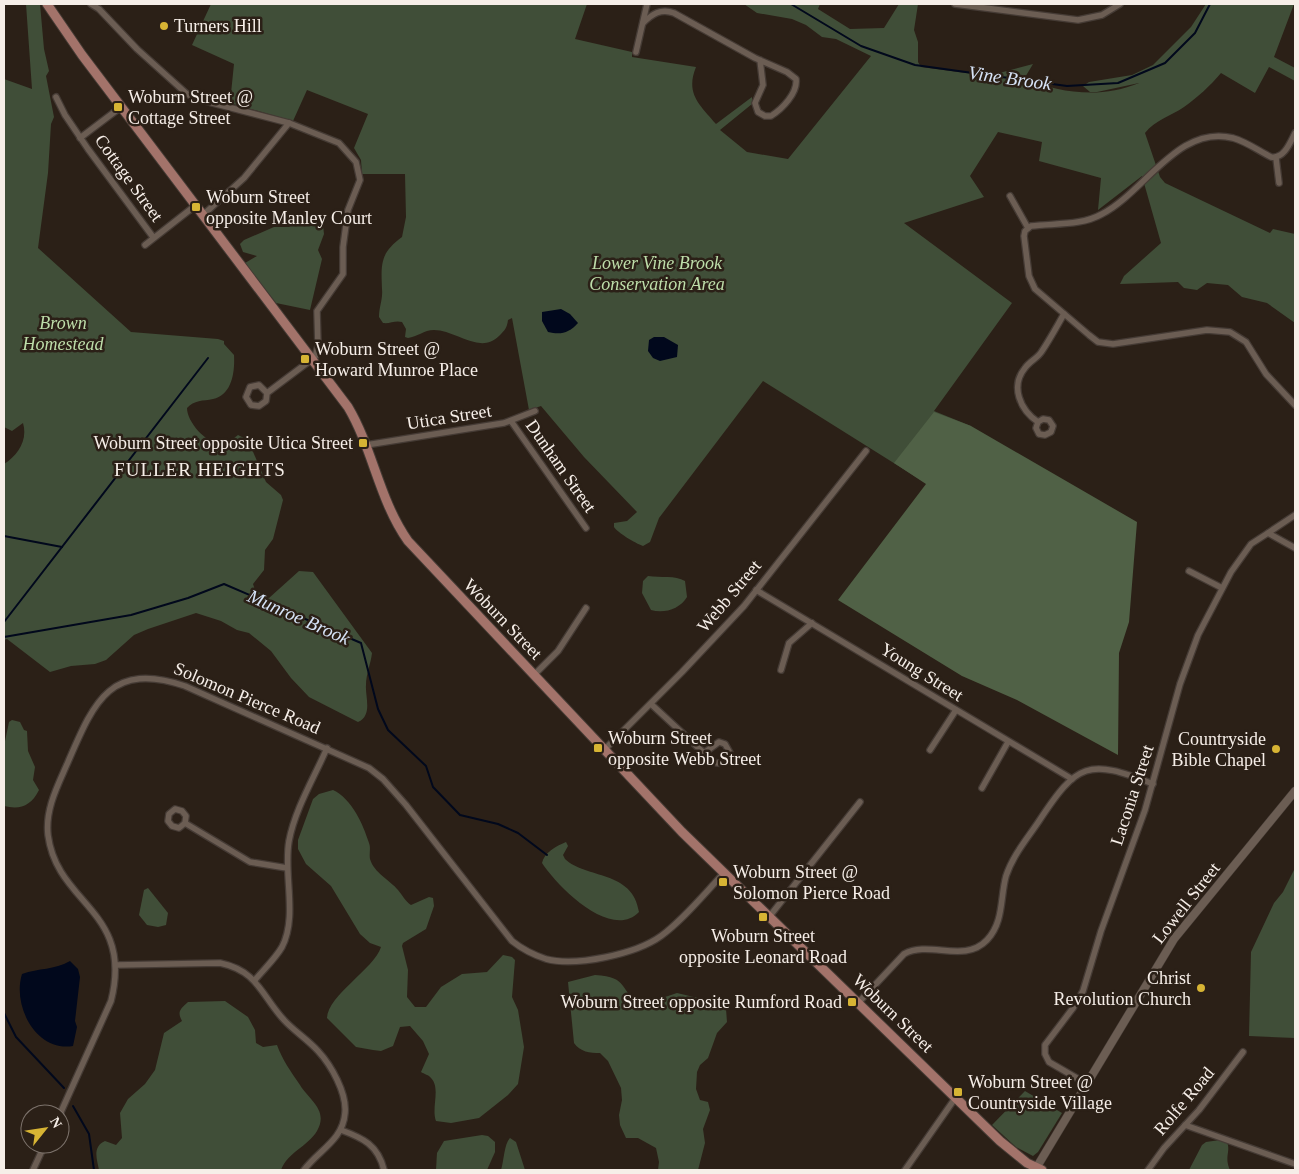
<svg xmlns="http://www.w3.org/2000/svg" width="1299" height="1174" font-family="'Times New Roman',serif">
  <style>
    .green { fill: #404e38 }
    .forest { fill: #506146 }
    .water { fill: #01081c }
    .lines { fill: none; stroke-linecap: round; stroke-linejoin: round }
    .stream { stroke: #01081c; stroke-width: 2 }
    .street-casing { stroke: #453b35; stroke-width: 8 }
    .secondary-casing { stroke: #453b35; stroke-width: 9 }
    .primary-casing { stroke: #453b35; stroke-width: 11 }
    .street { stroke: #6b5d53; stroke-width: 5.5 }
    .secondary { stroke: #6b5d53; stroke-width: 8 }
    .primary { stroke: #a3736a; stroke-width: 9 }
    .poi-dot { fill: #d7b434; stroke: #2b2017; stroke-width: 2 }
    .labels { text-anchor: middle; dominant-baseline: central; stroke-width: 5; stroke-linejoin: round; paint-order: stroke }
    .poi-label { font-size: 18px; fill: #f6eee8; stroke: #2b2017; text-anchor: start }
    .street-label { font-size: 18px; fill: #f6eee8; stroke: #2b2017 }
    .park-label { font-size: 18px; font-style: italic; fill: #bddda9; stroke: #2b2017 }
    .water-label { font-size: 19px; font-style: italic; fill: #d6e3f7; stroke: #2b2017 }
    .neighbourhood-label { font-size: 19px; letter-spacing: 1px; fill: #f6eee8; stroke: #2b2017 }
  </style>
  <rect width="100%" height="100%" fill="#2b2017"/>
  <g class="green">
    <path d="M26,4H40L44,49L49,71L46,76L54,117L51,124L48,173L38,248L131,332L218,339L224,341V344L234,355C235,372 232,395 213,399C203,401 194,400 187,408C187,422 206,443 220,444C227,444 233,439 238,435L248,440L266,482L281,495L283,500L273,539L265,550L264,570L253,584L255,590L269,598L299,571L313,572L372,653C371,663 366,674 366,685C365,697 373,715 358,722L309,697L291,678L271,651L249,633L237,630L221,621L196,613L148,629L134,635L106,660L95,664L71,666L50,672L7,639L4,640V464C18,455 28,440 23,423L12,431L4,427V79L32,89Z"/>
    <path d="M211,4H587L575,39L632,52V57L696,67C685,94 700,105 716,124L752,97V104L720,130L747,152L788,159L871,56L836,39L822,37L806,25L792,19L757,13L744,4H820L818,9L850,29L884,28L899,4H918L914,30L918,42V62L921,67L988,76L1033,64L1024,79C1061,93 1101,99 1139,83L1097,92H1090L1083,86L1089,82L1132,75L1153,65L1191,27L1206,4H1294L1274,57L1295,68V81L1269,67L1255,93L1221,73C1210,86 1198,97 1184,107C1171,116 1155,120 1145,133L1160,177L1165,183L1270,233L1273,229L1295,234V323L1267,303L1242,297L1228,285L1207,283L1197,290L1184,288L1178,282L1120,284L1124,276L1161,243L1142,176L1098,210L1101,178L1039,161L1042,142L998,132L970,176L984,197L904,223L1012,303L934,411L971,426L932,487L763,381L659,518L650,542L643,546C635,543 618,533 614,527V523L627,521L637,512L584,457L541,406L529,410L512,318L508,320C507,328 505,330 499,336C480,355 456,330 434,330C424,330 417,337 408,338L405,337L406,329L402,322C395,320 390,324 383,323L379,317C379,307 383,299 382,289C381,264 380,253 402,237L406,217L405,174H362L361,160L354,148L368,114L307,90L293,121L230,103L234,64L192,45Z"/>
    <polygon points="313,213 322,217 324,234 318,250 322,259 310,310 276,303 245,263 257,256 243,252 240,244 244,240 274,227 289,227"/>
    <path d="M648,576C661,578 675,575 685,581L687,597C680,609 664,614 651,610L642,593L643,581Z"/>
    <path d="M12,720L20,722L24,730L27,731L28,751L35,767L33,780L39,790C31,806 20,810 4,806V746L9,722Z"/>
    <path d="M333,790C352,799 363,824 369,843C371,848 369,854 370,859C374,873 390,880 398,890C403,896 405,901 411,905L429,897L433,898L434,906L426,929L403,943L402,946L408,970L407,997L415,1007H426L441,987L462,974L487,972L503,955L512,957L515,960L512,997L518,1010L524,1047L518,1084L508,1095L479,1118L451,1123L436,1121C431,1108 441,1088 431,1078C429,1075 424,1074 421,1072L429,1054L423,1041L410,1026L400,1027L393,1046L381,1051L373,1050L356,1047L327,1018C328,995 374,969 381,947L370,943L360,934L331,886L306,864L298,849V840L313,799L319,794Z"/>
    <path d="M566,842L568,846L563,855L565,859C586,879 633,870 639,912C611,941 557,886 542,863C544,853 556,846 566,842Z"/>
    <polygon points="1295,868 1295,1038 1249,1036 1251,952 1274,903 1283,892"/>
    <polygon points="148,888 168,913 166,925 158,927 147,925 139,915 144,890"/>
    <path d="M595,975C630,977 618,990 641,1005L677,993L719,1003L726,1009L727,1022L717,1033L708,1058L700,1065L697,1072L696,1089L700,1100L708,1102L710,1110L703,1129L705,1143L698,1170H658L659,1162L656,1148L638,1138H626L620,1125L619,1115L622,1100L621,1088L608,1061L600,1053C590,1053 580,1052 574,1043L568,982Z"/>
    <path d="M225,1001L248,1017L255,1030L256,1043L263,1047L277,1045C282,1059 291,1072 300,1085C309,1100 329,1110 317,1131C307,1147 288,1152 281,1170H99C97,1159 92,1147 105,1141L116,1145L122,1138L120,1113L128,1099L145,1084L155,1070L164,1033L182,1021C177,1012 180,1009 188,1002Z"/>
    <polygon points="1025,1091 1062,1113 1038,1152 1033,1156 1016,1147 992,1125"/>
    <polygon points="482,1135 488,1136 495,1142 495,1152 487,1170 436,1170 437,1153 444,1141"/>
    <path d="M510,1138L516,1142L525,1170H501C504,1161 504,1144 510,1138Z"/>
    <path d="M1220,1140L1227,1142C1231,1152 1224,1156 1230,1170H1189L1202,1145L1206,1142Z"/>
  </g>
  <polygon class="forest" points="934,412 971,426 1137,522 1129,622 1119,653 1118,755 1017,700 962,676 838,600 926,484 894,463"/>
  <g class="water">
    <path d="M561,309L570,314L578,323C569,333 561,335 548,332L542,321V312Z"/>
    <polygon points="654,337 664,337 678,345 677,357 660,361 653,358 648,351 649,340"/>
    <path d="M70,961L78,969L80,977L75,1021L77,1027L73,1046C36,1052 12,1006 22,974C39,968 54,970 70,961Z"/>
  </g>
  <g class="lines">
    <g class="stream">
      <polyline points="791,4 861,46 915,65 1067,86 1118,83 1165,63 1195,33 1210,4"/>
      <polyline points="4,536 62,547"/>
      <polyline points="4,622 208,358"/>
      <polyline points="4,637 131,615 188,598 224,584 361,643 378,709 388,730 426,766 433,787 460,815 498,824 518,833 547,855"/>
      <polyline points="4,1013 16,1037 64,1088"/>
      <polyline points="73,1106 89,1134 94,1170"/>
    </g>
    <g class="street-casing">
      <g id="street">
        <polyline points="91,4 99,9 137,49 187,94 197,99 289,123 339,143 356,162 360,180 348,210 343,247 343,274 317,311 318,346 315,357 267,393 259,385 250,387 246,397 251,405 259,406 266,401 267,393"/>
        <polyline points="955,4 1078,20 1102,15 1120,4"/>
        <path d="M643,23C652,14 661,8 674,13L755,58L787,72L796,79C798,93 782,109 771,116H765L758,112L755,103L763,85L760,60"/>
        <polyline points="636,52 647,4"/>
        <polyline points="56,97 65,115 88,149 153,237"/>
        <path d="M1295,133C1290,143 1284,159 1271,157C1259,151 1247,142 1233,138C1178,124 1145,192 1102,214C1081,226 1054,223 1031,226L1025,231L1024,236L1029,276L1035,289L1089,335L1098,342L1113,344L1207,330L1230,332L1246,342L1266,374L1295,405"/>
        <polyline points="80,138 121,107"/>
        <polyline points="1276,158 1279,183"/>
        <polyline points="1010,196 1028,228"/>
        <polyline points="203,215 244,178 289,123"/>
        <polyline points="145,245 196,205"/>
        <polyline points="511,421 586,528"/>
        <path d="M1038,422L1036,428L1039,434L1045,435L1051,432L1053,426L1049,420L1043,419L1038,422C1020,410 1010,386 1025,368C1030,361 1038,358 1042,351C1050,339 1057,326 1064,314"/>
        <polyline points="366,445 504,423 535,411"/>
        <polyline points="1268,533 1295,515"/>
        <polyline points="1189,571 1222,588"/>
        <polyline points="756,590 1072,779"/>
        <polyline points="781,670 789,643 812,623"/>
        <polyline points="534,675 558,651 586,608"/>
        <path d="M651,704L704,753C710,759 715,766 725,762L730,753L725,744L719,742L704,753"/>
        <polyline points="604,750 682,672 744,606 866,451"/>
        <polyline points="930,750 956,710"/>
        <polyline points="982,788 1008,742"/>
        <polyline points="185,823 179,828 172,826 168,821 169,814 175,809 182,811 186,816 185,823 250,862 287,868"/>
        <polyline points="769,917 860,802"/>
        <path d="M116,965L220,963C258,971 261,995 284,1020C294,1031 307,1039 318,1051C331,1065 347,1093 345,1113C343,1140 319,1150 304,1170"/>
        <path d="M255,980C264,969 275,959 282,947C298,916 283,874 289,841C295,809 314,778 327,748"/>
        <path d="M859,1002L904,954C930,940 964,964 987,940C1004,922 1000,898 1006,876C1013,855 1027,839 1039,821C1077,763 1088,758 1153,784"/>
        <polyline points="1087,1084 1049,1062 1045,1054 1045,1045 1073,1008 1083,991 1101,931 1145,810 1180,684 1198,635 1231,572 1251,544 1268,533 1295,548"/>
        <path d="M60,1114L111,1001C134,910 57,905 48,835C45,809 58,785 68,762C94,702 110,661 185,686L369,768L383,779L406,805L512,941C522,949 534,955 546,959C576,967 636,954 661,936C684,919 704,894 724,873"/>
        <polyline points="1185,1125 1295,1164"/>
        <path d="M341,1130C363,1138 378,1145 384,1170"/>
        <polyline points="33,1170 45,1144"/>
        <polyline points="905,1170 956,1097"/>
        <polyline points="1148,1170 1164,1148 1199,1110 1243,1052"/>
      </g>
    </g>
    <g class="secondary-casing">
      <polyline id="secondary" points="1035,1170 1174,939 1295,791"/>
    </g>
    <g class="primary-casing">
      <path id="primary" d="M47,4L82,55L348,407C373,449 379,500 408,541L682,832L1000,1141L1027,1163L1042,1170"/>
    </g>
    <use href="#street" class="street"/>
    <use href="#secondary" class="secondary"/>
    <use href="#primary" class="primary"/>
  </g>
  <g class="poi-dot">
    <circle cx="164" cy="26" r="5"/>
    <rect x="113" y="102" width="10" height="10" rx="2.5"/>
    <rect x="191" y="202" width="10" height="10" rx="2.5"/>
    <rect x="300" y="354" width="10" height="10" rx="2.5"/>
    <rect x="358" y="438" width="10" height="10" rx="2.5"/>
    <rect x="593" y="743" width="10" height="10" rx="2.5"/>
    <circle cx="1276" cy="749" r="5"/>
    <rect x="718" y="877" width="10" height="10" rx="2.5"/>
    <rect x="758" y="912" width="10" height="10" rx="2.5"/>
    <circle cx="1201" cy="988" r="5"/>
    <rect x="847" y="997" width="10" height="10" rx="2.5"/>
    <rect x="953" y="1087" width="10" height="10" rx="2.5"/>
  </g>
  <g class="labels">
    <g class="poi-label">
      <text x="174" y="26">Turners Hill</text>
      <text x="128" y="97">Woburn Street @<tspan x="128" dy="21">Cottage Street</tspan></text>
      <text x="206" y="197">Woburn Street<tspan x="206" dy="21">opposite Manley Court</tspan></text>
      <text x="315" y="349">Woburn Street @<tspan x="315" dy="21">Howard Munroe Place</tspan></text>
      <text x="353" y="443" text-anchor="end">Woburn Street opposite Utica Street</text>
      <text x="608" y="738">Woburn Street<tspan x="608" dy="21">opposite Webb Street</tspan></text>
      <text x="1266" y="739" text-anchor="end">Countryside<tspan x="1266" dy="21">Bible Chapel</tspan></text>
      <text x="733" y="872">Woburn Street @<tspan x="733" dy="21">Solomon Pierce Road</tspan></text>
      <text x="763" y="936" text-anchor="middle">Woburn Street<tspan x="763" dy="21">opposite Leonard Road</tspan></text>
      <text x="1191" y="978" text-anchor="end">Christ<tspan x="1191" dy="21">Revolution Church</tspan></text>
      <text x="842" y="1002" text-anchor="end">Woburn Street opposite Rumford Road</text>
      <text x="968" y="1082">Woburn Street @<tspan x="968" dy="21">Countryside Village</tspan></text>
    </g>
    <g class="street-label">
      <text transform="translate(129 178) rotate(54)">Cottage Street</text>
      <text transform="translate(449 417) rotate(-9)">Utica Street</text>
      <text transform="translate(561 466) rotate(55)">Dunham Street</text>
      <text transform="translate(729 596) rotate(-50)">Webb Street</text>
      <text transform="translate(503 619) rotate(46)">Woburn Street</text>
      <text transform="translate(922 672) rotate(32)">Young Street</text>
      <text transform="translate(247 698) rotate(23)">Solomon Pierce Road</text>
      <text transform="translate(1132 795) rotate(-72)">Laconia Street</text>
      <text transform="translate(1186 903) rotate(-52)">Lowell Street</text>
      <text transform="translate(893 1013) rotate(44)">Woburn Street</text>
      <text transform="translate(1184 1101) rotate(-50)">Rolfe Road</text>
    </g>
    <g class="park-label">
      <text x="657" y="263">Lower Vine Brook<tspan x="657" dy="21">Conservation Area</tspan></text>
      <text x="63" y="323">Brown<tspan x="63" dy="21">Homestead</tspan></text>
    </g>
    <g class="water-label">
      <text transform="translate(1010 78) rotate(8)">Vine Brook</text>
      <text transform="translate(299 617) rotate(24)">Munroe Brook</text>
    </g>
    <g class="neighbourhood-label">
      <text x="200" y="469">FULLER HEIGHTS</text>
    </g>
  </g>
  <rect width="1299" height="1174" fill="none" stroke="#f6eee8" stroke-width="10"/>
  <g transform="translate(45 1129) rotate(60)"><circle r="24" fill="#2b2017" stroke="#7c726b"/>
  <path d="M0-4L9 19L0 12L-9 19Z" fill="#d7b434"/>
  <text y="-8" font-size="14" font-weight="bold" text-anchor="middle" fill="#f6eee8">N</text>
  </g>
</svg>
